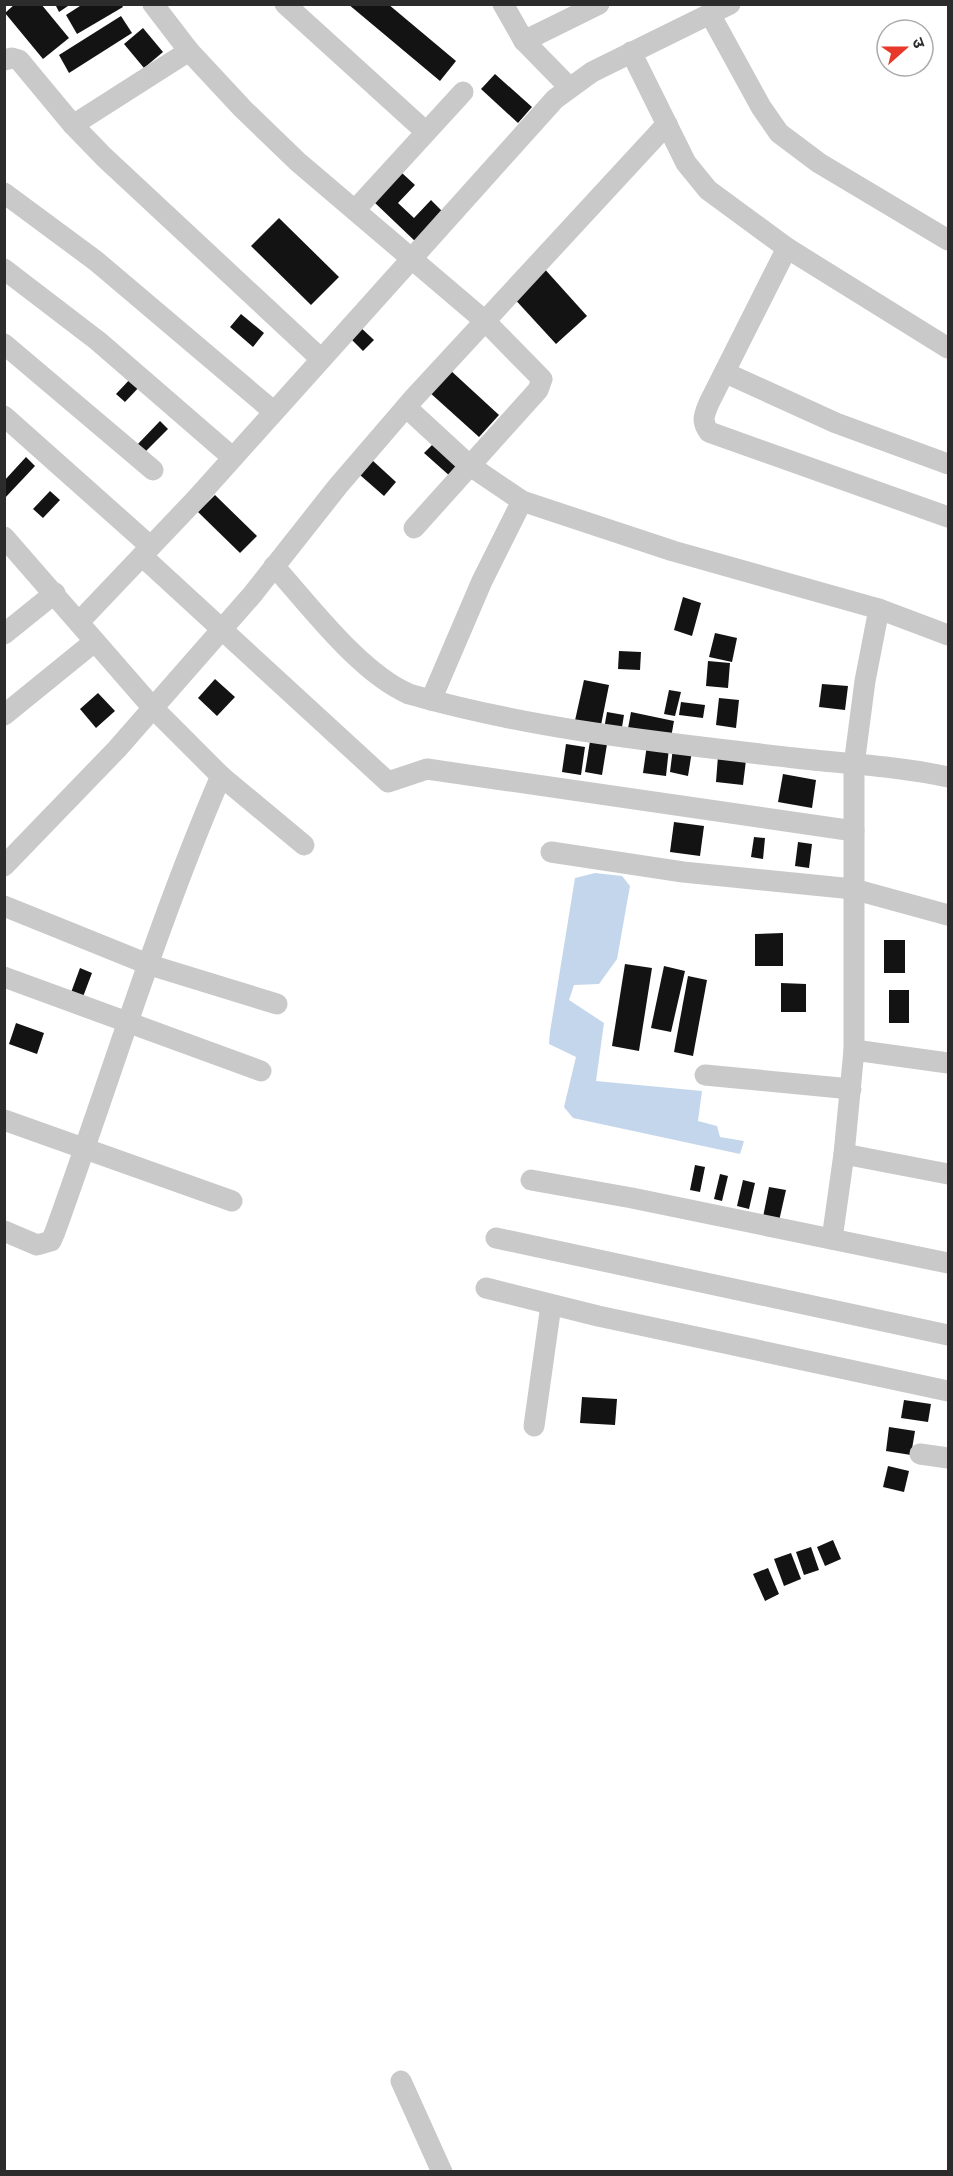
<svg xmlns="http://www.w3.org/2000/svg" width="953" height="2176" font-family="'Roboto Condensed','Noto Sans Devanagari',sans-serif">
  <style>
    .water { fill: #c4d6eb }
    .building { fill: #131313 }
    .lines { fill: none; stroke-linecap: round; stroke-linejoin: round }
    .minor { stroke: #c9c9c9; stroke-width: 21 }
  </style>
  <rect width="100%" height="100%" fill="#fff"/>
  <polygon class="water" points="595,873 622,876 630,886 617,959 599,984 574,985 569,1000 604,1023 596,1081 702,1091 698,1121 717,1126 720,1137 744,1141 740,1154 573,1118 564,1107 576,1057 549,1044 550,1032 575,878"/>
  <g class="building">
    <polygon points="15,4 41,4 69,38 43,59 5,13"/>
    <polygon points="55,4 71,4 59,12"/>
    <polygon points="83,4 121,4 123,7 77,34 66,15"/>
    <polygon points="348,4 388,4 456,61 440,81"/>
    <polygon points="121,16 132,33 69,73 59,55"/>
    <polygon points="143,28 163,52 144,68 124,44"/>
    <polygon points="495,74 532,107 518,123 481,89"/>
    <polygon points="402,173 415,185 398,203 414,218 431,200 445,214 417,243 374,202"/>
    <polygon points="279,218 339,277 311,305 251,246"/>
    <polygon points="542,266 587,316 556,344 511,295"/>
    <polygon points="241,314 264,333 253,347 230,327"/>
    <polygon points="359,326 374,340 363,351 349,337"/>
    <polygon points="449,369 499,415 479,437 428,391"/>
    <polygon points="133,376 142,384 125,402 116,394"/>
    <polygon points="160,421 168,429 145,452 137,445"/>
    <polygon points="433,444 460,468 451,477 424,453"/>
    <polygon points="26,457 35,466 4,499 4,481"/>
    <polygon points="372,460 396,482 384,496 360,475"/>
    <polygon points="50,491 60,500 43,518 33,509"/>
    <polygon points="215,495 257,536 240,553 198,512"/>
    <polygon points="683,597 701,603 692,636 674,630"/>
    <polygon points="715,633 737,638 732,662 709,657"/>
    <polygon points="619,651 641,652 640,670 618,669"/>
    <polygon points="708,661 730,663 728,688 706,686"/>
    <polygon points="215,679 235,697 217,716 198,698"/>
    <polygon points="584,680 609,685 600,730 574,725"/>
    <polygon points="822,684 848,686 845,710 819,707"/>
    <polygon points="669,690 681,692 675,716 664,714"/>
    <polygon points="98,693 115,711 96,728 80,709"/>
    <polygon points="719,698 739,700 736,728 716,725"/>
    <polygon points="681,702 705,705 703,718 679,715"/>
    <polygon points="607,712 624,715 621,733 604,729"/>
    <polygon points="631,712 674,721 670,743 627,734"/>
    <polygon points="591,735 608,738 602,775 585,772"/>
    <polygon points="566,744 585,747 581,775 562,772"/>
    <polygon points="647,745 669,748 666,776 643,773"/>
    <polygon points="673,748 692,751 688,776 670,772"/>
    <polygon points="718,756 746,760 743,785 716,782"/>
    <polygon points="783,774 816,780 812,808 778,802"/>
    <polygon points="674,822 704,826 700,856 670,852"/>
    <polygon points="754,837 765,838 763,859 751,857"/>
    <polygon points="798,842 812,844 809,868 795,866"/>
    <polygon points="783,933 783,966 755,966 755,934"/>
    <rect x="884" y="940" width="21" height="33"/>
    <polygon points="625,964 652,968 639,1051 612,1046"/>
    <polygon points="664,966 685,971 671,1032 651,1028"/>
    <polygon points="80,968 92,973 81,1002 69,998"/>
    <polygon points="688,976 707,980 693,1056 674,1052"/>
    <polygon points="781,983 806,984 806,1012 781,1012"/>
    <rect x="889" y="990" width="20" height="33"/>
    <polygon points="16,1023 44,1033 37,1054 9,1044"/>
    <polygon points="695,1165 705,1167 700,1192 690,1190"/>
    <polygon points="720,1174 728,1176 722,1201 714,1199"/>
    <polygon points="743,1180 755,1183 749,1209 737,1206"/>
    <polygon points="769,1187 786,1190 779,1221 763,1217"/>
    <polygon points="582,1397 617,1399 615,1425 580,1423"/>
    <polygon points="904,1400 931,1404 928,1422 901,1418"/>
    <polygon points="889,1427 915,1431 911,1455 886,1451"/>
    <polygon points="888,1466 909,1471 904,1492 883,1487"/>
    <polygon points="833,1540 841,1559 825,1566 817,1547"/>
    <polygon points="811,1547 819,1570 804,1575 796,1552"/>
    <polygon points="791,1553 801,1579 784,1586 774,1559"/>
    <polygon points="768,1568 779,1594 765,1601 753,1574"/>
  </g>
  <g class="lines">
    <g class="minor">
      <polyline points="153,4 189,51 243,109 298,162 486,322 542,379 538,390 414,528"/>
      <polyline points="285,4 426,132"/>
      <polyline points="503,4 524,41 569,87"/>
      <polyline points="710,14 761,107 779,133 819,163 948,240"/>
      <polyline points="524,41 599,4"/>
      <polyline points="631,52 686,163 708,190 787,248 948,348"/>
      <polyline points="4,60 12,58 19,60 73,125 104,157 321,359"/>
      <polyline points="73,125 189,51"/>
      <polyline points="4,193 96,261 273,411"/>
      <polyline points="355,210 463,92"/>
      <path d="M787,248L709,403C704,415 701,421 709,432L948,517"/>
      <polyline points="4,269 98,341 232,457"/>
      <polyline points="4,344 153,470"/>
      <polyline points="726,373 836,423 948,464"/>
      <polyline points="406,407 469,465 522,501 673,551 879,609 948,635"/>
      <polyline points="4,416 150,546"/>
      <polyline points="4,537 153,708 221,776 304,845"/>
      <polyline points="142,556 388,782 427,769 854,831"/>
      <path d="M274,566C310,606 360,673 409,694C534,730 666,743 795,758C846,764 898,766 948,777"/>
      <polyline points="79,622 196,499 555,99 592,72 730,4"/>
      <polyline points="4,634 55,593"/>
      <polyline points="431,700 482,581 522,501"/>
      <polyline points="4,715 94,642"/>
      <polyline points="551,852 683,872 853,889 948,915"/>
      <polyline points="4,866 117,749 252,595 338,486 412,400 667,124"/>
      <polyline points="4,906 150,965 277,1004"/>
      <polyline points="4,977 261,1071"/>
      <polyline points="854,1050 948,1063"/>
      <polyline points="705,1075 851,1089"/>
      <polyline points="4,1120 232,1201"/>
      <polyline points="844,1154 948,1174"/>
      <polyline points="531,1180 632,1198 948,1263"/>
      <path d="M4,1231L37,1245L51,1241L55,1232C110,1080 157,924 221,776"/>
      <polyline points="496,1238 948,1335"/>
      <polyline points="832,1239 844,1154 854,1050 854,765 865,681 879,609"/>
      <polyline points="486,1288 598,1316 948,1391"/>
      <polyline points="534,1426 551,1305"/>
      <polyline points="920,1454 948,1458"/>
      <polyline points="401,2081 442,2172"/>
    </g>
  </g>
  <rect width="953" height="2176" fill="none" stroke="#2c2c2c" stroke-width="12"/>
  <g transform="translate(905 48) rotate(69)"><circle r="28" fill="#ffffff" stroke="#ababab" stroke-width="1.5"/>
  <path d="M0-4.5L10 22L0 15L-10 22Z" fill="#e83829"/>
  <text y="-9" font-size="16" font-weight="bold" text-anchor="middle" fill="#2c2c2c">उ</text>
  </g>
</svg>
